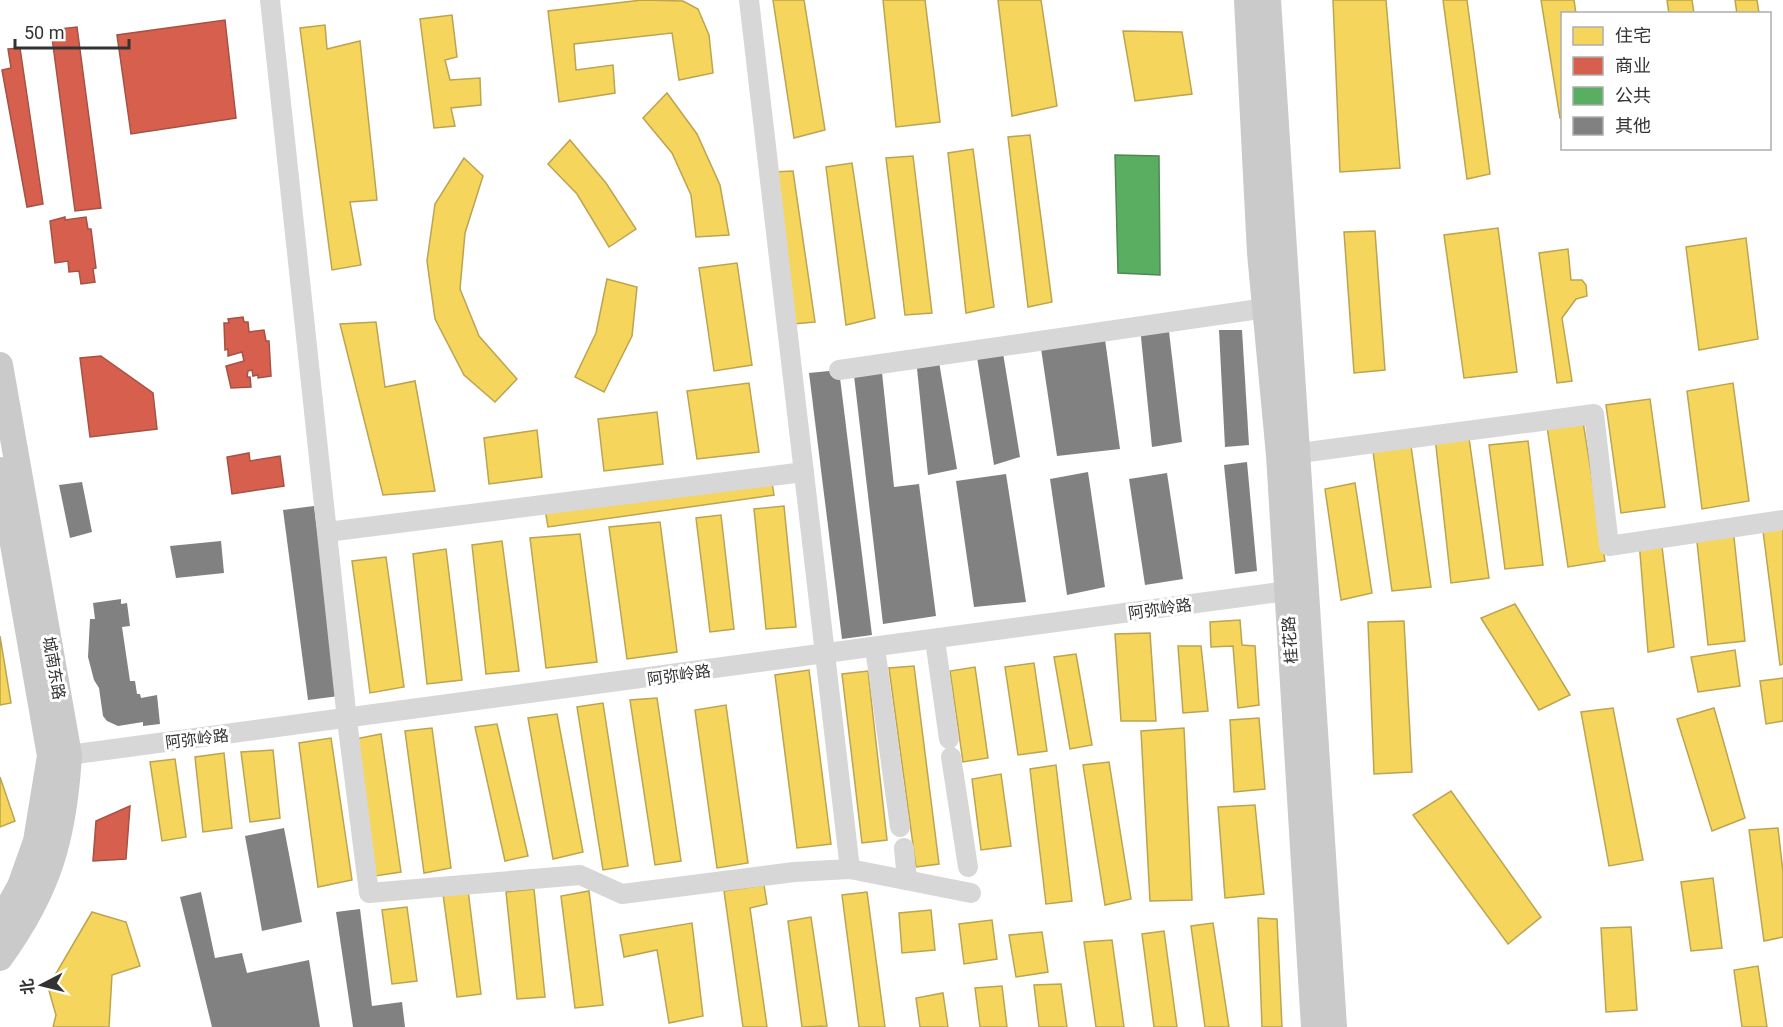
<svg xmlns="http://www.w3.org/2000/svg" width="1783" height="1027" font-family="Roboto,'Noto Sans SC',sans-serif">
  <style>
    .homes { fill: #f6d55c; stroke: #bca450; stroke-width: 1.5 }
    .shops { fill: #d6604d; stroke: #a55245; stroke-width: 1.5 }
    .public { fill: #5aae61; stroke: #4e8953; stroke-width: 1.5 }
    .building { fill: #818181 }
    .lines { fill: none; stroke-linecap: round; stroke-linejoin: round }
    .minor { stroke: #d7d7d7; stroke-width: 20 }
    .major { stroke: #cacaca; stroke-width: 26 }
    .labels { text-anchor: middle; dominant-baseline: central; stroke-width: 6; stroke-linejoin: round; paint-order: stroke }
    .street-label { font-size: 16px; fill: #333; stroke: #fff }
  </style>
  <rect width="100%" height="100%" fill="#fff"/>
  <g class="homes">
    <polygon points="642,0 683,1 698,9 709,35 713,73 679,80 672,33 574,44 576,70 613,65 615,93 559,102 548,11"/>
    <polygon points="773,0 804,0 825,130 794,138"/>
    <polygon points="883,0 925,0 940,122 896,127"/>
    <polygon points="998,0 1041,0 1057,106 1012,116"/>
    <polygon points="1386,0 1400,168 1340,172 1333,0"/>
    <polygon points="1443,0 1467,0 1490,174 1467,179"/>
    <polygon points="1541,0 1574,0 1576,14 1562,14 1562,118 1560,118"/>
    <polygon points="1667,0 1692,0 1694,14 1669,14"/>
    <polygon points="1735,0 1757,0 1759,13 1737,14"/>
    <polygon points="452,15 457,57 445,60 450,80 480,78 481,105 451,108 455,126 434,128 420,19"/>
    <polygon points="325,25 327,49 360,41 377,200 350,202 361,265 332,270 300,28"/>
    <polygon points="1123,31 1182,32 1192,94 1135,101"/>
    <polygon points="667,93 697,134 720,185 729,235 696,237 691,195 672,153 643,118"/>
    <polygon points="1030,135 1052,302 1028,307 1008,137"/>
    <polygon points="570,140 606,183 636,229 609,247 577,194 548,164"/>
    <polygon points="973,149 994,307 966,313 948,153"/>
    <polygon points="913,156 932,313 905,315 886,158"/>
    <polygon points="464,158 483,176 465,233 460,289 479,336 517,379 495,402 464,375 435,319 427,261 435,204"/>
    <polygon points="852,163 875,318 846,325 826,167"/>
    <polygon points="793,171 815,322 793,324 773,172"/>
    <polygon points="1498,228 1517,372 1464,378 1444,235"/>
    <polygon points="1375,231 1385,370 1354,373 1344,232"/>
    <polygon points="1746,238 1758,339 1699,350 1686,247"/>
    <polygon points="1568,249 1571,280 1582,280 1586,285 1587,296 1576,299 1562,318 1572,381 1557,383 1539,253"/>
    <polygon points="737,263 752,365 714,371 699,268"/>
    <polygon points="607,279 637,287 632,336 604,392 575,377 596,333"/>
    <polygon points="376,322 385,387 415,381 435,491 383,495 340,324"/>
    <polygon points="749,383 759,452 697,459 687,391"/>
    <polygon points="1733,383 1749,501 1702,509 1687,391"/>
    <polygon points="1650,399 1665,507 1621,513 1606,405"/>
    <polygon points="657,412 663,464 604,471 598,419"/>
    <polygon points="1582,415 1605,561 1568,567 1546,420"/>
    <polygon points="537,430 542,477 489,484 484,438"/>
    <polygon points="1468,431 1489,578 1451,583 1435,437"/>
    <polygon points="1410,439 1431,587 1392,591 1372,444"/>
    <polygon points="1528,441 1543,565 1505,569 1489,445"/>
    <polygon points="771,476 774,495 548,527 545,509"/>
    <polygon points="1355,483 1372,593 1341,600 1325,489"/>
    <polygon points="784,506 796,627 766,629 754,509"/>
    <polygon points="721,515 734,629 710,632 696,518"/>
    <polygon points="1783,520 1783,664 1780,665 1762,523"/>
    <polygon points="660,522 677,652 627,659 609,527"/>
    <polygon points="1733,528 1745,641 1708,645 1696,533"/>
    <polygon points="580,534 597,662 546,668 530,538"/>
    <polygon points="1661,538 1674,647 1648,652 1639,541"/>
    <polygon points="502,541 519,671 486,674 472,545"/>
    <polygon points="446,549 462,680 427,684 413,554"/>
    <polygon points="386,557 404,687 370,693 352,561"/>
    <polygon points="1515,604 1570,695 1539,710 1481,618"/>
    <polygon points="1240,620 1242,645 1255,646 1259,705 1238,708 1233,646 1211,647 1210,622"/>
    <polygon points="1404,621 1412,772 1374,774 1368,622"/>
    <polygon points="1150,633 1156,721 1121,721 1115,634"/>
    <polygon points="0,636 11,703 0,705"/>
    <polygon points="1178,646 1201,646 1208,711 1183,713"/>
    <polygon points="1735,650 1740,686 1698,692 1691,657"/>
    <polygon points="1076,654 1092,745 1070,749 1054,657"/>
    <polygon points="1034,663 1047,751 1018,755 1005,667"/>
    <polygon points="914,666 939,864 916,867 889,668"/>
    <polygon points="975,667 988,758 963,762 950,671"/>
    <polygon points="809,670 831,844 797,848 775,675"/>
    <polygon points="868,671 887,840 862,843 842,674"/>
    <polygon points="1783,678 1783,721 1766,724 1760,681"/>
    <polygon points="657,698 681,861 655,865 630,700"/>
    <polygon points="603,703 628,866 603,870 577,707"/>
    <polygon points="726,705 748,863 717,868 695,710"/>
    <polygon points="1613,708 1643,860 1609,866 1581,712"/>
    <polygon points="1714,708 1745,818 1712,831 1677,719"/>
    <polygon points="557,714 583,852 553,859 528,718"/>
    <polygon points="1259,718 1265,789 1234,792 1230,720"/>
    <polygon points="497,724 528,856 505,861 475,727"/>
    <polygon points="432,728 451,868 424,873 405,731"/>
    <polygon points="1184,728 1192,900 1150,901 1141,731"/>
    <polygon points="381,734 401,872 375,876 355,739"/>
    <polygon points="331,738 352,880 318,887 299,743"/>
    <polygon points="273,750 280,818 250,822 241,752"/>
    <polygon points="224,753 232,828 203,832 195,757"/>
    <polygon points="175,759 186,837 162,841 150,762"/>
    <polygon points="1109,762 1131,899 1105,905 1083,765"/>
    <polygon points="1056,765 1072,901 1046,904 1030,769"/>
    <polygon points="1001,774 1011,846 981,850 972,779"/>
    <polygon points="0,777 15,821 0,827"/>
    <polygon points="1451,791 1541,917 1508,944 1413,815"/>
    <polygon points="1255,805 1264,894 1225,898 1218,807"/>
    <polygon points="1778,828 1783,872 1783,937 1764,941 1749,830"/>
    <polygon points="1713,878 1722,948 1691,951 1681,882"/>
    <polygon points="764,885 767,904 750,908 767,1027 743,1027 724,891"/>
    <polygon points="534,889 545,997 517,999 506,892"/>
    <polygon points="468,890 481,994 457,997 443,894"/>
    <polygon points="589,891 603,1005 575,1008 561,896"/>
    <polygon points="867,892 885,1027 859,1027 842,895"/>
    <polygon points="407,907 417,981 392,984 382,910"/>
    <polygon points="931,910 935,950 902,953 899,913"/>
    <polygon points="92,912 126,922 140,966 112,975 109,1027 53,1027 56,1015 48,987"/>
    <polygon points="811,917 827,1026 802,1027 788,921"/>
    <polygon points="1258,918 1277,919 1282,1027 1262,1027"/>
    <polygon points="992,920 997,959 964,964 959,924"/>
    <polygon points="692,923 703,1016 669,1023 657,950 624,957 620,935"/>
    <polygon points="1213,923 1229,1027 1205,1027 1191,926"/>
    <polygon points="1631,927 1637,1010 1606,1012 1601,928"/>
    <polygon points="1164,931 1177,1027 1154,1027 1142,934"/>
    <polygon points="1042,932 1048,972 1016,977 1009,935"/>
    <polygon points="1112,940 1124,1027 1096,1027 1084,942"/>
    <polygon points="1758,966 1767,1027 1742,1027 1734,970"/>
    <polygon points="1061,984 1067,1027 1039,1027 1034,985"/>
    <polygon points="1002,986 1007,1027 980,1027 975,988"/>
    <polygon points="943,993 948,1027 920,1027 916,998"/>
  </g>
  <g class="shops">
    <polygon points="225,20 236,118 131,134 117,35"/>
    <polygon points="77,27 101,208 75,211 51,30"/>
    <polygon points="20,48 43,204 27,207 2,70 11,68 8,49"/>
    <polygon points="65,217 65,220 86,217 88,229 91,229 96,268 93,269 95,282 81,284 79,271 69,272 68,261 55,263 50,221"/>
    <polygon points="243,317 244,322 248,322 249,332 264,330 266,341 269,341 271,376 258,378 258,375 253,376 252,370 248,371 247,377 250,377 251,387 231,388 226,366 244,361 242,352 228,356 228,349 225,350 224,323 229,323 228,319"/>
    <polygon points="101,356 153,393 157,429 90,437 80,358"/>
    <polygon points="249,453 250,461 280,456 284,486 232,494 227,457"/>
    <polygon points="130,806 126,859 93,861 96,821"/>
  </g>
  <polygon class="public" points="1115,155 1159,156 1160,275 1118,273"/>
  <g class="building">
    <polygon points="1168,323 1182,442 1152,447 1140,327"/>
    <polygon points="1219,330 1242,330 1249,445 1225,447"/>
    <polygon points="1104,332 1120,449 1057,456 1040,342"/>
    <polygon points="1002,347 1020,457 994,465 976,351"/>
    <polygon points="938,356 957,469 928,475 916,359"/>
    <polygon points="881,363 894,487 919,484 936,616 883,624 853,367"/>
    <polygon points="839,370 872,635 842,639 809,373"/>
    <polygon points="1247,462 1257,571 1235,574 1224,465"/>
    <polygon points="1088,472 1105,587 1067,595 1050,479"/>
    <polygon points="1167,473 1183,579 1145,585 1129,479"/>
    <polygon points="1006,474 1026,602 974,607 956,481"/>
    <polygon points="82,482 92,532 70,538 59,485"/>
    <polygon points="314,506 339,696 308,700 283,510"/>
    <polygon points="221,541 224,573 176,578 170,546"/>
    <polygon points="121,599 121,604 127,603 130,626 122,627 130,681 135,681 137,694 140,694 141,698 157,695 160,724 143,726 143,722 118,726 107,721 103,716 99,688 94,680 88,657 90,619 95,619 93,603"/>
    <polygon points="284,828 302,922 262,931 245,836"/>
    <polygon points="201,892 215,958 242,953 247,973 309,960 320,1027 212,1027 180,897"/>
    <polygon points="360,909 372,1006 402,1002 405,1027 353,1027 336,912"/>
  </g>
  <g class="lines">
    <g class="minor">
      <polyline points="270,0 347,720 369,893 580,875 622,894 794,872 850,869 971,893"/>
      <polyline points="749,0 850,869"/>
      <polyline points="839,370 1266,308"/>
      <polyline points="1285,455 1594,414 1609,546 1783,520"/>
      <polyline points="327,532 804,472"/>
      <polyline points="935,640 949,739"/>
      <polyline points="875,648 900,827"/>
      <polyline points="69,755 1287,591"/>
      <polyline points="951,757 968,867"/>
      <polyline points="904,848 907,880"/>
    </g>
    <g class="major">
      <polyline points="1247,0 1260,253 1279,455 1314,1027"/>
      <polyline points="1268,0 1334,1027"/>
      <path d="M0,365L69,755C64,838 49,890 0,958"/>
      <polyline points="0,470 50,756 36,841 20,886 0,922"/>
    </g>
  </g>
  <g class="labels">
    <g class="street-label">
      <text transform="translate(1160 609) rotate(-8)">阿弥岭路</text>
      <text transform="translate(1290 640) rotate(-94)">桂花路</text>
      <text transform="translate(54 668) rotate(80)">城南东路</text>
      <text transform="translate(679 675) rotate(-8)">阿弥岭路</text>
      <text transform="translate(197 739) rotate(-7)">阿弥岭路</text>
    </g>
  </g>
  <rect x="1561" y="12" width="210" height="138" fill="#ffffff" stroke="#adadad" stroke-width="1.5"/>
  <rect x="1573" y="27" width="30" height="18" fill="#f6d55c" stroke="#adadad" stroke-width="1.5"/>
  <text x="1615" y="42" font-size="18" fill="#333333">住宅</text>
  <rect x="1573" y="57" width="30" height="18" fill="#d6604d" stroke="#adadad" stroke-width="1.5"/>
  <text x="1615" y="72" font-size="18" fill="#333333">商业</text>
  <rect x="1573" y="87" width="30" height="18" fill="#5aae61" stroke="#adadad" stroke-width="1.5"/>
  <text x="1615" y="102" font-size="18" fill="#333333">公共</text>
  <rect x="1573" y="117" width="30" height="18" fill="#818181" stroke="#adadad" stroke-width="1.5"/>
  <text x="1615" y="132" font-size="18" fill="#333333">其他</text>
  <g transform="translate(42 985) rotate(263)" stroke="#ffffff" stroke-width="4.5" paint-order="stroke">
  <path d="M0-4.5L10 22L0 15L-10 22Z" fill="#333333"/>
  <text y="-9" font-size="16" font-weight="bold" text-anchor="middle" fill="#333333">北</text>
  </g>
  <path d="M15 39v9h114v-9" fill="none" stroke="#333333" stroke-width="3"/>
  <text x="24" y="39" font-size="18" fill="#333333" stroke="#ffffff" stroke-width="4.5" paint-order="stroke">50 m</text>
</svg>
